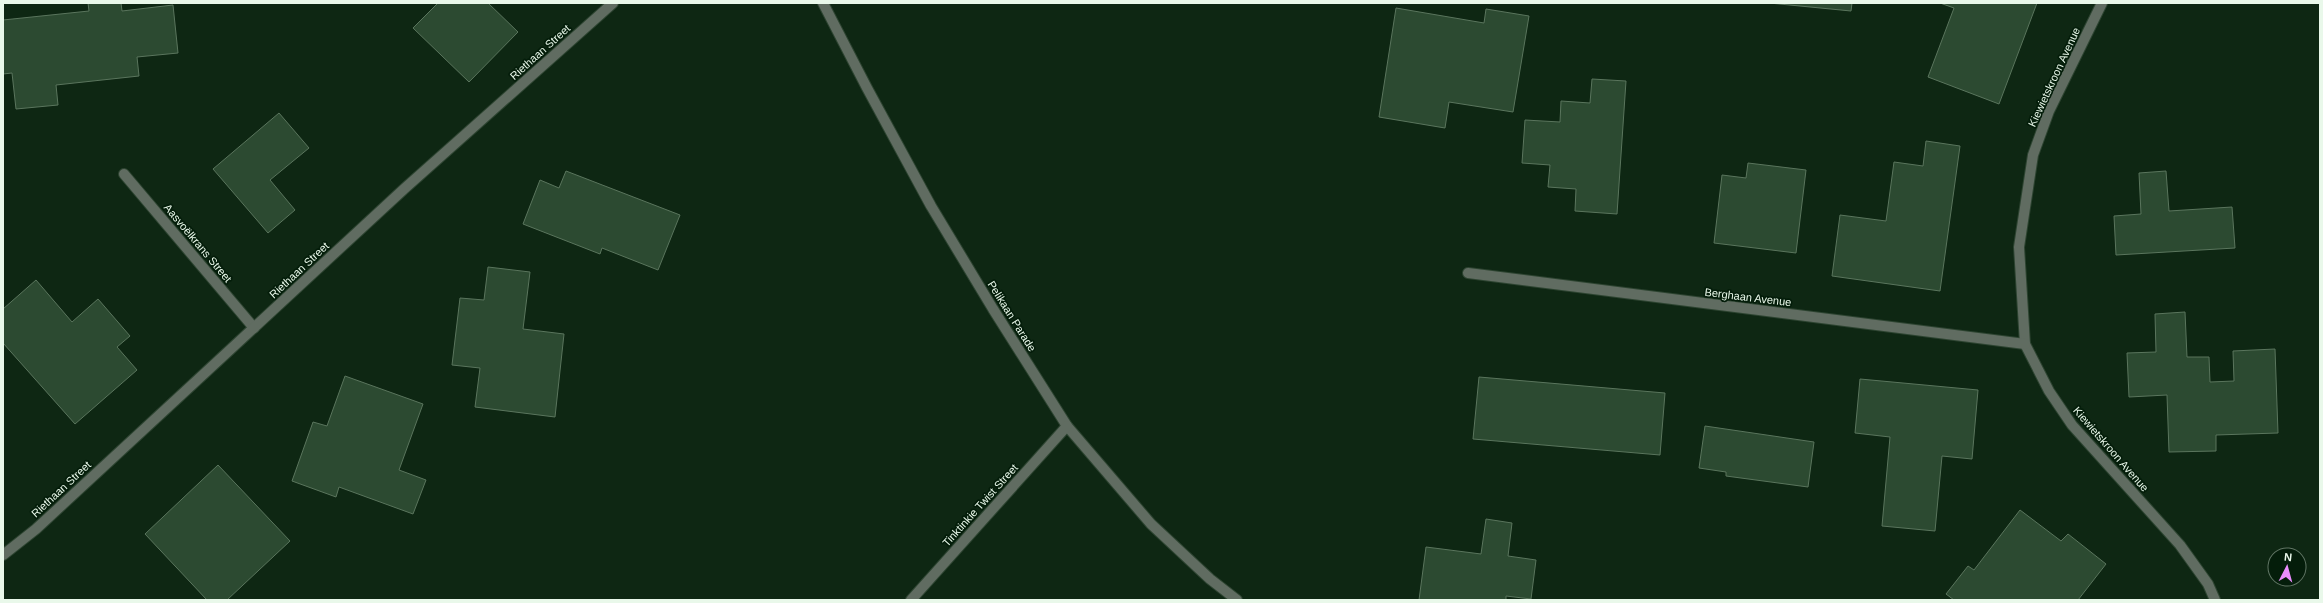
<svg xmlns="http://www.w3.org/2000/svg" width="2323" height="603" font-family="Helvetica,sans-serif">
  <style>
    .building { fill: #2c4a31; stroke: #5a755d }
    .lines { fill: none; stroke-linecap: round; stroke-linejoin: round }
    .minor-casing { stroke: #2d4431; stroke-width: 12 }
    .minor { stroke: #606c61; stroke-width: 10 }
    .labels { text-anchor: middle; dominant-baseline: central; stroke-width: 3.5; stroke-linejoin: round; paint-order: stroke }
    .street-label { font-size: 11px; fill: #e9f8ea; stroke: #041d0a }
  </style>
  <rect width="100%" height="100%" fill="#0e2713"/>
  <g class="building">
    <polygon points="88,3 121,3 122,11 173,5 178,53 137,57 139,76 56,85 58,105 16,109 12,73 3,74 3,20 89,11"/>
    <polygon points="438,3 488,3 518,32 469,82 413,28"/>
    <polygon points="1769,3 1852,3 1851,11"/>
    <polygon points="1940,3 2037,3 1999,104 1928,77 1954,8"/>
    <polygon points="1396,8 1484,23 1486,9 1529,16 1513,112 1449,102 1445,128 1379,117"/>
    <polygon points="1592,79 1626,81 1617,214 1575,211 1576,189 1548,187 1550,165 1522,163 1525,120 1560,122 1561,101 1590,103"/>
    <polygon points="279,113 309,148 270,180 295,210 268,233 213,169"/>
    <polygon points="1926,141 1960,146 1940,291 1832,276 1840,215 1886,221 1894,162 1923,166"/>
    <polygon points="1748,163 1806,170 1796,253 1714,243 1722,175 1746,178"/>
    <polygon points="566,171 680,215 658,270 602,248 600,254 523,224 540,180 559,188"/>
    <polygon points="2166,171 2169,211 2232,207 2235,248 2116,255 2114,216 2141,214 2139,173"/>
    <polygon points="488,267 530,272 523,329 564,334 555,417 475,407 480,368 452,365 460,298 484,300"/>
    <polygon points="36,280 72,322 98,299 130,336 117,347 137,370 75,424 3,343 3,309"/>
    <polygon points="2185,312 2187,357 2209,357 2210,382 2234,381 2233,351 2275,349 2278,433 2216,435 2216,451 2169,452 2167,395 2129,397 2127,353 2156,352 2155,314"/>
    <polygon points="345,376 423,404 399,470 426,480 413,514 339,487 336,497 292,481 313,422 327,426"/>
    <polygon points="1479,377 1665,393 1660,455 1473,439"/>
    <polygon points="1860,379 1978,390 1972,459 1942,456 1935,531 1882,526 1890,437 1855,433"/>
    <polygon points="1705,426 1814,442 1808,487 1726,476 1726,472 1699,468"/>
    <polygon points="218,465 290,541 227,600 207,600 145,534"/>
    <polygon points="2020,510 2061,541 2068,534 2106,564 2078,600 1954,600 1946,594 1968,566 1974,570"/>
    <polygon points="1486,519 1512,523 1508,556 1536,560 1531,599 1506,596 1506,600 1419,600 1426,547 1481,554"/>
  </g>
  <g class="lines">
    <g class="minor-casing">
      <g id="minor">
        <polyline points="823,3 867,88 931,206 993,309 1067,426 1151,524 1210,579 1237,600"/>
        <polyline points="2102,3 2049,111 2033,155 2019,247 2025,344 2049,391 2072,425 2180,545 2208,584 2215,600"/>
        <polyline points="124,174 254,328"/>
        <polyline points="1468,273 2025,344"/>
        <polyline points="3,555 36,529 404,189 613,3"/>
        <polyline points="911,600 1067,426"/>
      </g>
    </g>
    <use href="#minor" class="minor"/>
  </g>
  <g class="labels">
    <g class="street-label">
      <text transform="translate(540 52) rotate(-42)">Riethaan Street</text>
      <text transform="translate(2054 77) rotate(-65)">Kiewietskroon Avenue</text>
      <text transform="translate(198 243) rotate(50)">Aasvoëlkrans Street</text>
      <text transform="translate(299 270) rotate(-43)">Riethaan Street</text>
      <text transform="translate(1748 297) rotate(7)">Berghaan Avenue</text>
      <text transform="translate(1012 316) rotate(58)">Pelikaan Parade</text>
      <text transform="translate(2111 449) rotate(49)">Kiewietskroon Avenue</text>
      <text transform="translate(61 489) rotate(-43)">Riethaan Street</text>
      <text transform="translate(980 505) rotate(-48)">Tinktinkie Twist Street</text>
    </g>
  </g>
  <rect width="2323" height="603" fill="none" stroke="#e9f8ea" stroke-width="8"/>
  <g transform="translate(2287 567) rotate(6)"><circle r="19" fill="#041d0a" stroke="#607564"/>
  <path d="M0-3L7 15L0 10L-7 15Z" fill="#ea8dfd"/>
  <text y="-6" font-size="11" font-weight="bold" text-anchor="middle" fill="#e9f8ea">N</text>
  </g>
</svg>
